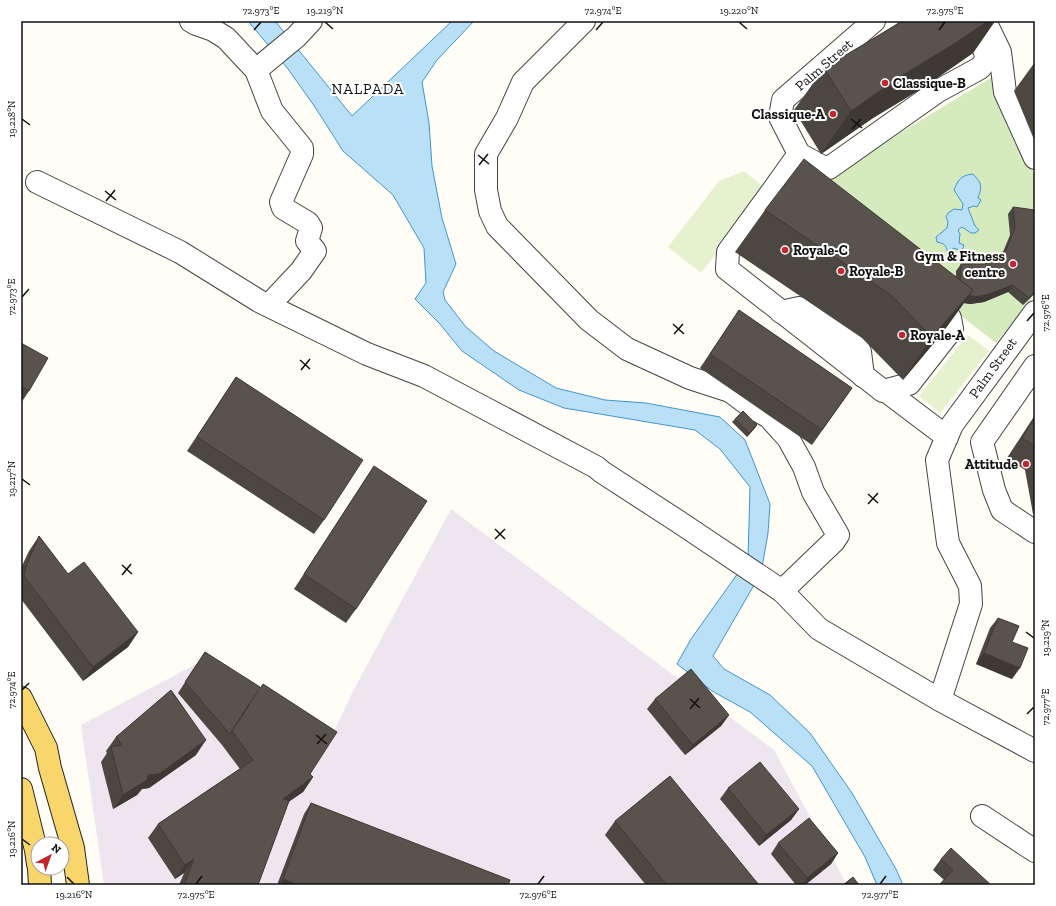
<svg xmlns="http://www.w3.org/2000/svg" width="1056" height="906" font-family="'Zilla Slab',serif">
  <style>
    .industrial { fill: #eee6ef }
    .green { fill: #d5ebbd }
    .pitch { fill: #e6f2cf }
    .water { fill: #b9e0f7; stroke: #3f96cf }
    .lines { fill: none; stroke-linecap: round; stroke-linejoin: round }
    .minor-casing { stroke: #444; stroke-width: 24 }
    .major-casing { stroke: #222; stroke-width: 24 }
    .minor { stroke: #fff; stroke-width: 22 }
    .major { stroke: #f9d66b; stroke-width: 22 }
    .wall { fill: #4d4742 }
    .shaded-wall { fill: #3f3936 }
    .building { fill: #5a524d; stroke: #3f3936 }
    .ticks { fill: none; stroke: #111; stroke-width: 1.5 }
    .poi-dot { fill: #c4262e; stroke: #fff; stroke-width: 1.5 }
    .labels { text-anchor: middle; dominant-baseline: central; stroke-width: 4; stroke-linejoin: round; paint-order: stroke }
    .street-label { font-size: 14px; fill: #111; stroke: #fff }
    .poi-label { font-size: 14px; font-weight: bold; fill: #111; stroke: #fff; text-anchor: start }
    .neighbourhood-label { font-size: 15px; letter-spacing: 1px; fill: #111; stroke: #fff }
    .neatline { fill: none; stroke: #111; stroke-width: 1.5 }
    .ticks-label { font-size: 10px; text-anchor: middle; fill: #111 }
  </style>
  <rect width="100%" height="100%" fill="#fffdf5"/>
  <polygon class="industrial" points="451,509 774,750 847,885 104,885 81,725 198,663 327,746 352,693"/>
  <polygon class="green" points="994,76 1035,177 1035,294 996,343 802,192"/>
  <g class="pitch">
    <polygon points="744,171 766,189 701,273 668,247 719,181"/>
    <polygon points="968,335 989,351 940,413 919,396"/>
  </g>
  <g class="water">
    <polygon points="248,21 275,21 352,116 452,21 474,21 437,60 422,82 429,123 432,166 442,218 456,264 443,292 445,300 466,327 494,351 556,388 605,400 646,403 720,417 745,440 770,504 768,533 761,573 713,656 724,669 770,695 810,733 852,793 896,869 903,885 877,885 865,857 812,766 750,712 712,691 677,664 691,639 748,559 750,487 720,449 695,430 564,408 519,390 462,351 440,324 415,299 426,283 424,248 393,195 343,151 315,107 288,69"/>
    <path d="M973,174C981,183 983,185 978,198L981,200L977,207L974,206L968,208L975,226L979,230L975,233H971L962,227L958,230L960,234L959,243L964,245L962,251L953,248V254L950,257C945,249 949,244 937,242L936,237L947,228L948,222L946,217L948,213L954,209L962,210L963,204L954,190C958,179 962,175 973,174Z"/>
  </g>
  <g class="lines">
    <g class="minor-casing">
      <g id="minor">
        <polyline points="191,21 196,24 213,30 226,38 256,70 272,111 302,148 302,154 281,202 283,208 308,223 311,228 307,241 315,251 301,271 269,305"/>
        <polyline points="584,21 523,82 507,118 486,154 486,190 490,211 497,226 589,320 627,349 690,378 730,391 750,406 769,417 788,438 804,467 813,492 838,535 834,541 782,591"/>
        <polyline points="985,21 1000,52 1005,92 1035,158"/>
        <polyline points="256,70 296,37 311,21"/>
        <polyline points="799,154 821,166 829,168 938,91 980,68 987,59 984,49 963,21"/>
        <polyline points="37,182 180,252 259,301 367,354 424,376 596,467 602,472 679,522 782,591 819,629 940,700"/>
        <polyline points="779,182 728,252 727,269 883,391 909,384 952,329 950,318 930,301"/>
        <polyline points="807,204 779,182 799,154 780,117 783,100 874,21"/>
        <polyline points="781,312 799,308 810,310 856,344 860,352 863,376"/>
        <polyline points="1035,312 952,425 937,460 948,543 970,586 971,604 940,700 1035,751"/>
        <polyline points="1035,366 982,442 994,490 1002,510 1035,532"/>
        <polyline points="890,394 947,437"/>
        <polyline points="982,816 1035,851"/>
      </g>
    </g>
    <g class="major-casing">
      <g id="major">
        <polyline points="21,698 46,748 50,768 73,848 78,885"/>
        <polyline points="21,789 36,850 38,864"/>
        <polyline points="39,868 40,885"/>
      </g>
    </g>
    <use href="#minor" class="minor"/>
    <use href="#major" class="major"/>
  </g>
  <g class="wall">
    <polygon points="902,21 995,21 973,53 924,87 873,118 821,154 794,110 824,68 876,37"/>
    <polygon points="1035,62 1035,142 1014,91"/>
    <polygon points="1013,207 1035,293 1023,305 1008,292 984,302 970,304 964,303 943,332 903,380 862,338 735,252 765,210 956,276 956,271 961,264 985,264 1003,252 1010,235 1008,214"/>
    <polygon points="739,310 852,388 812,445 700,368"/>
    <polygon points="21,343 29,391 21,403"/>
    <polygon points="236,377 324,520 314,534 187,451"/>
    <polygon points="1035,415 1035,513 1033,514 1025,470 1007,458"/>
    <polygon points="735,419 757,425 754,429 747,437 732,422"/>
    <polygon points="374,466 356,609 346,623 294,589"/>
    <polygon points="39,536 68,574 138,632 128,647 83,681 21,599 21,568 29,551"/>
    <polygon points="998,618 1012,679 976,664 990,628"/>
    <polygon points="205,652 313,777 303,792 289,801 258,885 179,885 184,873 175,879 148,838 158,824 240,769 222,745 178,693"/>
    <polygon points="655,699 729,715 721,726 685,755 647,709"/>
    <polygon points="116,737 196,755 149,788 142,789 137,795 113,809 101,762 107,753 106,751"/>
    <polygon points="728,788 799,809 791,820 759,846 720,799"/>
    <polygon points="311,803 508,885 277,885 304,814"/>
    <polygon points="615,821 759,885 646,885 605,835"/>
    <polygon points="778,843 838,853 831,864 805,885 796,885 771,854"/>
    <polygon points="941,859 991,885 944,880 933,870"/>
  </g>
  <g class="shaded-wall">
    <polygon points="988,21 995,21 973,53 924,87 873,118 821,154 851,111 903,75"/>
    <polygon points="1013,285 1008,292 984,302 970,304 964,303 943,332 903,380 932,337 973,290"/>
    <polygon points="1035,291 1035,293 1023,305"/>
    <polygon points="757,425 754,429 747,437 749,433"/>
    <polygon points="138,632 128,647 83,681 93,667"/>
    <polygon points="984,653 1020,668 1012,679 976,664"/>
    <polygon points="729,715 721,726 685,755 693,745"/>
    <polygon points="206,740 196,755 149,788 142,789 137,795 113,809 123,795 148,775"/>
    <polygon points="313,777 303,792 273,813 283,799"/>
    <polygon points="799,809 791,820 759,846 766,835"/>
    <polygon points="838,853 831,864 805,885 803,885 807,878"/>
    <polygon points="194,859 184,873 175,879 185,865"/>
    <polygon points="283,879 299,885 278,885"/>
  </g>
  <g class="building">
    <polygon points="902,21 988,21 954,44 903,75 851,111 824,68 876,37"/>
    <polygon points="804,159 973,290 932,337 891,295 765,210"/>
    <polygon points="1013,207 1035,210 1035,291 1029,298 1013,285 989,294 975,297 969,295 973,290 960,280 961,264 985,264 1006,250 1015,228"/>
    <polygon points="739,310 852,388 822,430 710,354"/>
    <polygon points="21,343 48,358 29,391 21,386"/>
    <polygon points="236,377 363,460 324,520 197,437"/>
    <polygon points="743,411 757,425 749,433 735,419"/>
    <polygon points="1035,417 1035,446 1022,438"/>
    <polygon points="374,466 427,501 356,609 304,574"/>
    <polygon points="39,536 68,574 84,562 138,632 93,667 24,576 26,566"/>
    <polygon points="998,618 1019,626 1012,642 1028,648 1020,668 984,653"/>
    <polygon points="205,652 260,687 230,734 185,682"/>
    <polygon points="691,669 729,715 693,745 655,699"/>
    <polygon points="263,684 337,732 310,774 313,777 283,799 289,801 258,885 184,885 194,859 185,865 158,824 253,760 232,731"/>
    <polygon points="171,690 206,740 159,774 148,775 147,780 123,795 111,747 122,745 116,737"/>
    <polygon points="760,762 799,809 766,835 728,788"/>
    <polygon points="670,776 759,885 667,885 615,821"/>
    <polygon points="311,803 510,880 508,885 299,885 283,879"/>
    <polygon points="809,818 838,853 807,878 778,843"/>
    <polygon points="951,848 991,885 939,885 953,870 941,859"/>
    <polygon points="853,877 859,885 843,885"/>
  </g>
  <path class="ticks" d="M325,22L333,29M739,22L747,29M254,30L261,22M596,30L603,22M939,30L945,22M22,119L30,125M851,119L862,128M852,129L861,119M478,155L489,164M479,165L488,154M105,191L116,200M106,201L115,190M22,297L29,289M1027,321L1034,313M673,324L684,334M674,334L683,324M300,360L310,369M301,370L310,359M22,479L30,485M868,494L878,503M868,504L878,493M495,529L505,539M495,539L505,529M122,565L132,574M122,575L131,564M1026,632L1034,638M22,690L29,683M690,699L700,708M690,709L699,698M1027,714L1034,707M316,735L327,744M317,744L326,734M22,839L30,845M67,877L74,884M196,884L202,876M538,884L544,876M880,884L886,876"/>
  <g class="poi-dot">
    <circle cx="885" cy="83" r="4"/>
    <circle cx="833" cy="114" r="4"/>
    <circle cx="785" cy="250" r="4"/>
    <circle cx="1013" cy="264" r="4"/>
    <circle cx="841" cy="271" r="4"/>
    <circle cx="902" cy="335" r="4"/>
    <circle cx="1026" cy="464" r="4"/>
  </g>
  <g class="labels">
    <g class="street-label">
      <text transform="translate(824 65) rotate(-41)">Palm Street</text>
      <text transform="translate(993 368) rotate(-54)">Palm Street</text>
    </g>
    <g class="poi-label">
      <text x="893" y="83">Classique-B</text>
      <text x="825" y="114" text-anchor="end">Classique-A</text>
      <text x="793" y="250">Royale-C</text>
      <text x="1005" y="256" text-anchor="end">Gym &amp; Fitness<tspan x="1005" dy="16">centre</tspan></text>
      <text x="849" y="271">Royale-B</text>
      <text x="910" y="335">Royale-A</text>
      <text x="1018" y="464" text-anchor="end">Attitude</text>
    </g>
    <g class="neighbourhood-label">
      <text x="368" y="89">NALPADA</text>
    </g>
  </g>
  <rect width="1056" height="906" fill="none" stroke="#ffffff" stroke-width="44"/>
  <g transform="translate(50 856) rotate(41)"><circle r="19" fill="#ffffff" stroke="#a0a0a0"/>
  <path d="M0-3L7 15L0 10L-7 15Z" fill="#c4262e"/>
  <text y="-6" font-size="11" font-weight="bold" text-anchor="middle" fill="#111111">N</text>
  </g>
  <rect x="22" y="22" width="1012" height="862" class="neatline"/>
  <g class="ticks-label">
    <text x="261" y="14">72.973°E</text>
    <text x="325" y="14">19.219°N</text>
    <text x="603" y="14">72.974°E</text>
    <text x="739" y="14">19.220°N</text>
    <text x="945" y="14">72.975°E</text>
    <text transform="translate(11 119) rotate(-90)" y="4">19.218°N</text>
    <text transform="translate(11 297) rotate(-90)" y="4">72.973°E</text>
    <text transform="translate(1045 313) rotate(-90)" y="4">72.976°E</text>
    <text transform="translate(11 479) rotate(-90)" y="4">19.217°N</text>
    <text transform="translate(1045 638) rotate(-90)" y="4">19.219°N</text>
    <text transform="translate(11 690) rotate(-90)" y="4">72.974°E</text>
    <text transform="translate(1045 707) rotate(-90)" y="4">72.977°E</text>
    <text transform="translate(11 839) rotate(-90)" y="4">19.216°N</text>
    <text x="74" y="898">19.216°N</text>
    <text x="196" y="898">72.975°E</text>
    <text x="538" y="898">72.976°E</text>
    <text x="880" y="898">72.977°E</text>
  </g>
</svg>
